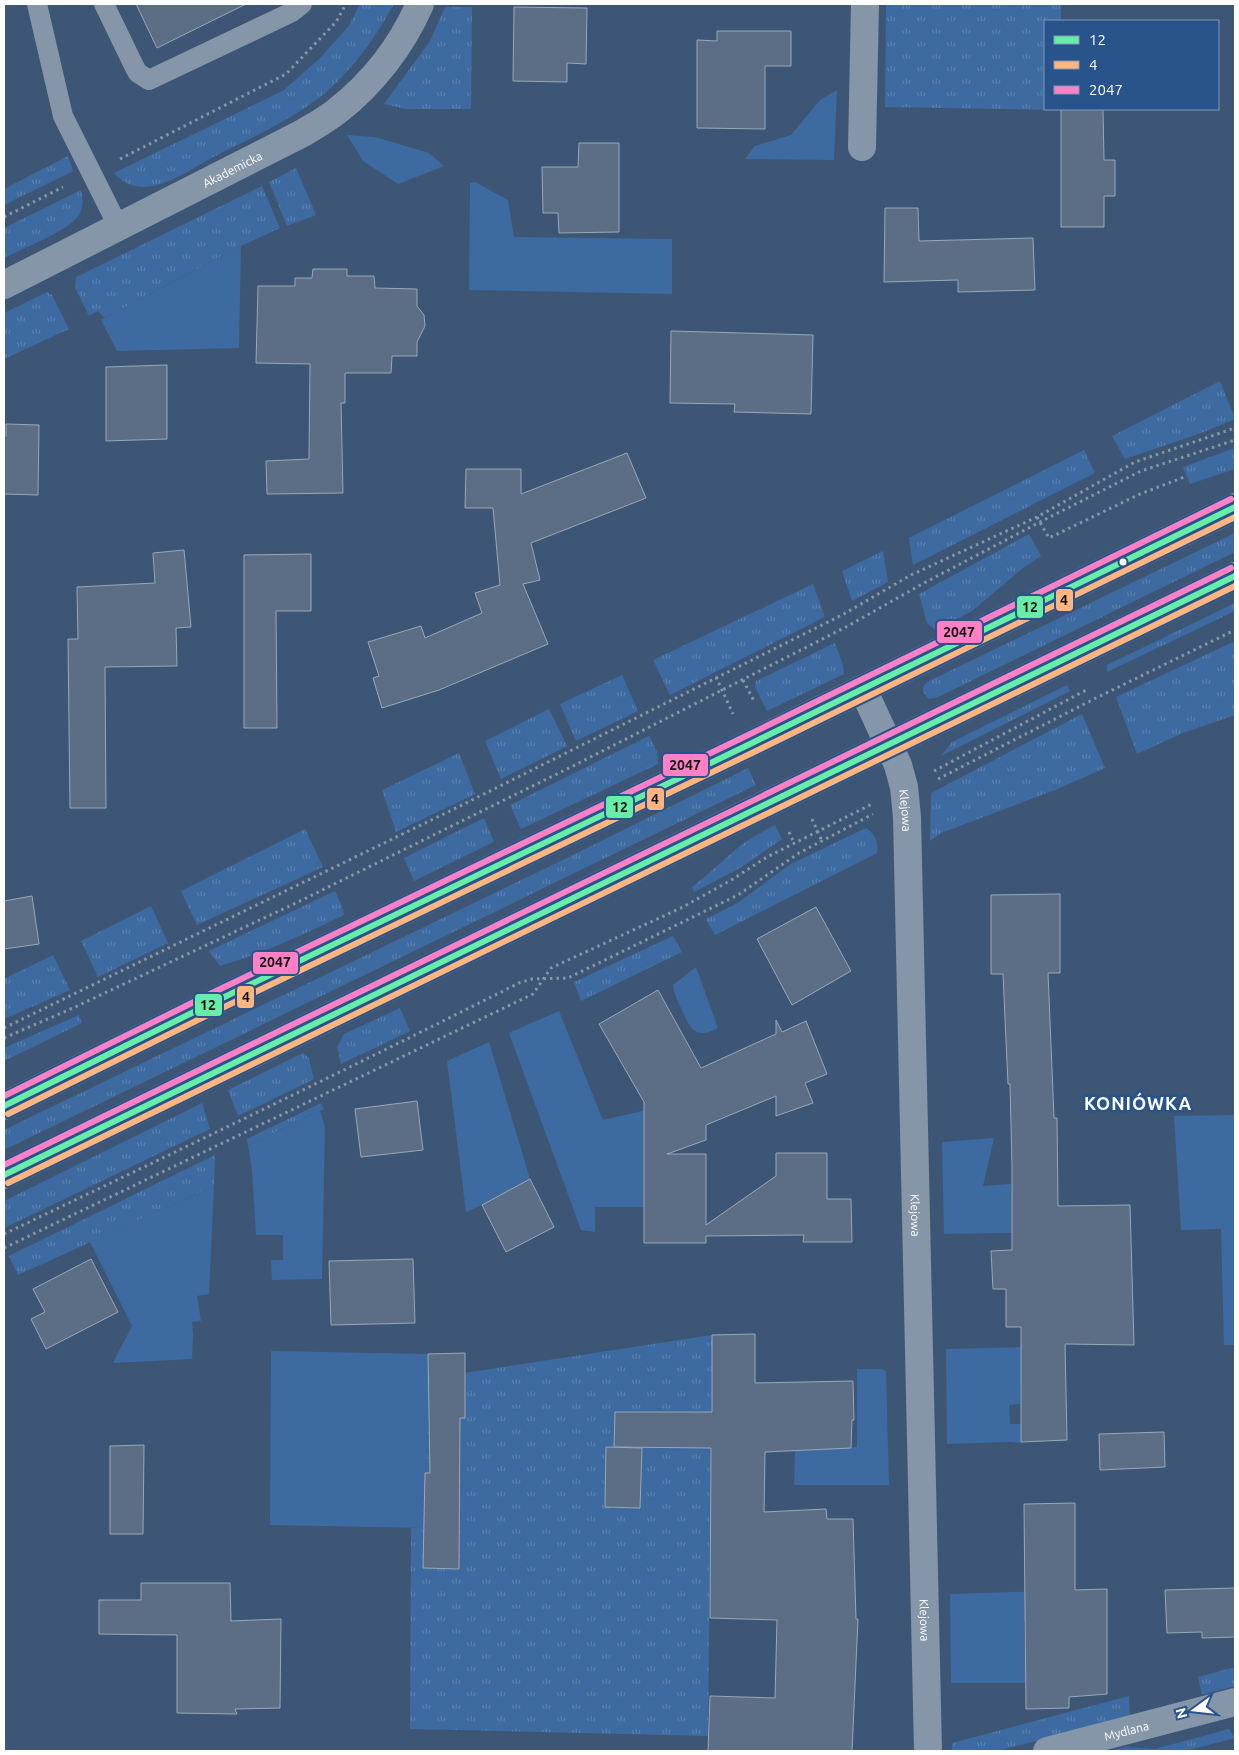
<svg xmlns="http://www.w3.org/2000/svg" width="1239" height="1755" font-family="Ubuntu,sans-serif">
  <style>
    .grass { fill: url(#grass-tufts) }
    .garden { fill: #3d6aa0 }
    .building { fill: #5c6e86; stroke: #99a7b8 }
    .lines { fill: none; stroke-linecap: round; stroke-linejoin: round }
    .path { stroke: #8596a9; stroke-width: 3; stroke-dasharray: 2.5 4; stroke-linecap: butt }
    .lane { stroke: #8596a9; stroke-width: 20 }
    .street { stroke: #8596a9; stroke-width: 28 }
    .secondary { stroke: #8192a5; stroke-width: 28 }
    .bus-1-casing { stroke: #28538b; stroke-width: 10 }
    .bus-2-casing { stroke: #28538b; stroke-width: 10 }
    .bus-3-casing { stroke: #28538b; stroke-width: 10 }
    .bus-1 { stroke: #66eda8; stroke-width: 6 }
    .bus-2 { stroke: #ffb580; stroke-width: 6 }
    .bus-3 { stroke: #ff80c5; stroke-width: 6 }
    .bus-dot { fill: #fff; stroke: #28538b; stroke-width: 2 }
    .labels { text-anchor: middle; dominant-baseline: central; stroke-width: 5; stroke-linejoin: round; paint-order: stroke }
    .street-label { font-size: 12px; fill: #fff; stroke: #28538b }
    .district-label { font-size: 18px; font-weight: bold; letter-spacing: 1px; fill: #fff; stroke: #28538b }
    .line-badge { stroke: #28538b; stroke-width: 2 }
    .pale-badge-label { font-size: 14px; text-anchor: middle; font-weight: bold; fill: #111 }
  </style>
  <defs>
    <pattern id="grass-tufts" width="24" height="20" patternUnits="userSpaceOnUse" patternTransform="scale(1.25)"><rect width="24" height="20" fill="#3d6aa0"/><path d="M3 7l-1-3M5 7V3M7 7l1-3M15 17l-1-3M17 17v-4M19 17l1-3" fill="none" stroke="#5a80ae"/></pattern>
  </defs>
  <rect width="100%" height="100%" fill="#3e5675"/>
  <g class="grass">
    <path d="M360,4H394C379,31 361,58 339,80C305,115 256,135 213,157C193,168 168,186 144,187C132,187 122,182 114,173L284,90L319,59L348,27Z"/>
    <polygon points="886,4 1061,4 1061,21 1045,21 1045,109 1061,110 885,107"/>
    <polygon points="445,7 472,7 471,109 406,109 384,104 430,41"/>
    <polygon points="68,156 73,171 4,205 4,189"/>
    <polygon points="296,168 316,215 287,226 269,182"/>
    <polygon points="262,186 280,228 241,246 105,318 98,311 89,316 75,287 76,277"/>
    <path d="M81,190C83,199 84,208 78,216C68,231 22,249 4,258V228Z"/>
    <polygon points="47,292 52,295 69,329 4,359 4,313"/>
    <polygon points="1220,381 1235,419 1204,432 1125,459 1112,436"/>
    <polygon points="1235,448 1235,469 1190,484 1183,467"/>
    <polygon points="1084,450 1095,473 913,565 909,538"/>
    <polygon points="1235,533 1235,552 936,698 929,699 923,692 923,687 927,682"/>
    <polygon points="1029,534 1041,556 1023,568 972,611 935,630 927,623 919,594"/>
    <polygon points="883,551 888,582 852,601 842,571"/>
    <polygon points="813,584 825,617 670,695 653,660"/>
    <polygon points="1235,603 1235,611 1107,672 1107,665"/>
    <polygon points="1235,641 1235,715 1183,733 1137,754 1116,697"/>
    <polygon points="835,643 843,665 844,674 767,711 755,687 756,681"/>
    <polygon points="622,675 638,711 576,741 560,704"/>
    <polygon points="1067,685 1070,691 941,756 952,742"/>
    <polygon points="549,709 567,746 501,779 485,741"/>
    <polygon points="1082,714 1105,768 1055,790 941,833 930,841 931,793"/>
    <polygon points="649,736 657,751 658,764 521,829 510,805"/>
    <polygon points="459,753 475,794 396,832 382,790"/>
    <polygon points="748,768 756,785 4,1150 4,1130 573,855"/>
    <polygon points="484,818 494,842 414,881 404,858"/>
    <path d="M775,825L782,839L740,868L694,892L692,887C708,875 720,863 734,851C746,840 761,833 775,825Z"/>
    <path d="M866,828C876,835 878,841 877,853L715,935L706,919L736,904L791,864Z"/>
    <polygon points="305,829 323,867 197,925 181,891"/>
    <path d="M335,891L343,909L344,915C303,935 263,953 220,966L209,951Z"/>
    <polygon points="151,906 168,943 98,977 81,941"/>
    <polygon points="673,936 682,952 581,1001 574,982"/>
    <polygon points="53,955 70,990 4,1019 4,979"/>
    <polygon points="400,1008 410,1031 341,1064 337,1047 344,1034"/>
    <polygon points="79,1015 82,1023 4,1061 4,1048"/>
    <polygon points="303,1053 309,1058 314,1079 238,1116 228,1090"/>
    <polygon points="202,1103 210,1129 4,1228 4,1201"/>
    <polygon points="321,1103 324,1109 248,1145 247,1139"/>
    <polygon points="215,1155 214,1186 18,1275 9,1256"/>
    <polygon points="712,1335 708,1736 410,1729 411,1528 424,1528 425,1473 429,1419 465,1418 464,1373"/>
    <polygon points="1235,1667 1235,1686 1202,1695 1198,1677"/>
    <polygon points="1129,1696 1130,1717 997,1751 952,1751 952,1743"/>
    <polygon points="1229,1729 1235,1738 1185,1751 1108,1751 1126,1747 1155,1749"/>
  </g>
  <g class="garden">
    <polygon points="837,90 834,160 745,159 755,146 791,135 820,100"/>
    <polygon points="347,135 375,137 429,153 444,166 398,184 363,161"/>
    <polygon points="475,182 508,200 514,237 672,239 672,294 469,290 470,183"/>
    <polygon points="241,246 239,348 117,351 101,320"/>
    <path d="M696,967L718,1028C695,1041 689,1027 681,1008C677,1001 674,993 673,985Z"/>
    <polygon points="559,1011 603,1120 712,1095 712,1123 644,1123 644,1207 595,1207 595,1232 581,1230 509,1033"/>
    <polygon points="489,1042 530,1179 482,1205 466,1212 447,1061"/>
    <polygon points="320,1111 325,1127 322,1279 272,1280 271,1260 283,1260 283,1235 256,1235 252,1171 248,1145"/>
    <polygon points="1235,1115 1235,1345 1224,1345 1221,1229 1181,1230 1174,1116"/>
    <polygon points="994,1138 983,1186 1011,1184 1012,1205 1058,1204 1056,1232 944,1234 942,1142"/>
    <polygon points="214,1186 209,1294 197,1296 201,1321 192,1322 193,1335 192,1359 113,1363 132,1326 90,1242"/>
    <polygon points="1066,1346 1066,1383 1020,1384 1020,1404 1009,1405 1010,1424 1021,1424 1021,1443 1010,1442 947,1444 946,1349"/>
    <polygon points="271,1351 428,1354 429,1419 425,1473 424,1528 270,1525"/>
    <polygon points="857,1369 881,1369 886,1371 889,1485 794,1485 795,1451 857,1447"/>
    <polygon points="1075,1590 1075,1621 1024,1622 1026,1683 951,1683 950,1594"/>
  </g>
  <g class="building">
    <polygon points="136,4 246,4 157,48"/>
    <polygon points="514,7 587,8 586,64 567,63 567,82 513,81"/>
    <polygon points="717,31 791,31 791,66 765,66 765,129 697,128 697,40 717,41"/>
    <polygon points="1061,109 1103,109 1104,160 1115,160 1115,196 1104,196 1104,227 1061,227"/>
    <polygon points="579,143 619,143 619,232 559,233 558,213 543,213 542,167 578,167"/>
    <polygon points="885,208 918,208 919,241 1033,238 1035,290 958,292 958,280 884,282"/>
    <polygon points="313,269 347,269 347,276 374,276 375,288 417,289 417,306 424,315 425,326 417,342 417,356 392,356 391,373 345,373 345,403 341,403 343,493 267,494 266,461 309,459 310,364 256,363 258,286 295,286 295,278 312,278"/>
    <polygon points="671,331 813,335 811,414 734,412 735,404 670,403"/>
    <polygon points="167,365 167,439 106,441 106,367"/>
    <polygon points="6,424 39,425 38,495 4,494 4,436 6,436"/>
    <polygon points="627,453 646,498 531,543 540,580 523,584 548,644 439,690 382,708 373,678 379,676 368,642 421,626 425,638 482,613 475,593 500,585 493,508 465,508 466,469 521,469 521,494"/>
    <polygon points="184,550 191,627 176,628 177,666 105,667 106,808 70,808 68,639 78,639 77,587 155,583 153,553"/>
    <polygon points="311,554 311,611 276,611 277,728 244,728 244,555"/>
    <polygon points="1060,894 1060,973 1048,973 1054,1118 1057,1118 1058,1206 1130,1205 1134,1345 1065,1344 1067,1440 1021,1442 1021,1327 1006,1327 1006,1289 993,1289 991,1251 1012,1250 1012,1165 1010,1084 1008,1084 1003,974 991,974 991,895"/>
    <polygon points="32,896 39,944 4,949 4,901"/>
    <polygon points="816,907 851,971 792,1005 757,939"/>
    <polygon points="658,990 701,1068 776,1034 776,1020 782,1032 806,1021 827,1074 805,1083 813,1103 776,1116 776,1096 706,1125 706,1140 667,1154 706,1154 706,1225 776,1176 776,1153 827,1153 827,1199 851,1199 852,1242 803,1242 804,1235 706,1236 706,1243 644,1243 644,1102 599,1024"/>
    <polygon points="417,1101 423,1150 361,1157 355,1109"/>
    <polygon points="530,1179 554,1227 506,1252 482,1205"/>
    <polygon points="91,1259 118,1312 46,1349 31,1319 45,1312 33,1289"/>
    <polygon points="413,1259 415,1323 331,1325 329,1261"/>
    <polygon points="755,1334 755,1383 853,1381 854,1420 852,1420 851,1448 765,1452 764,1512 826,1509 827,1519 853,1519 856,1619 858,1619 852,1751 708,1751 710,1696 775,1698 777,1620 710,1618 711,1448 614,1447 615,1412 712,1412 712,1335"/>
    <polygon points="465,1353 465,1418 460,1418 459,1569 423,1568 425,1473 430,1473 428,1354"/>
    <polygon points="1164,1432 1165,1467 1100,1470 1099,1434"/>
    <polygon points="144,1445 143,1534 110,1534 110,1446"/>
    <polygon points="606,1447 642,1448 640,1508 605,1507"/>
    <polygon points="1075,1503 1075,1590 1107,1589 1107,1694 1069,1697 1069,1708 1026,1709 1024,1504"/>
    <polygon points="141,1583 230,1583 231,1621 281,1619 280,1708 235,1709 237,1714 177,1713 177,1635 99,1634 99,1600 141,1600"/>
    <polygon points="1235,1588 1235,1637 1202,1638 1202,1632 1167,1633 1165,1590"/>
  </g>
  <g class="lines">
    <g class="path">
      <polyline points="120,159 286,74 336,22 346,4"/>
      <polyline points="4,217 63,187"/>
      <polyline points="1037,517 1049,538 1140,494 1187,476"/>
      <polyline points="716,677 733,714"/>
      <polyline points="743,680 755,703"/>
      <polyline points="934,771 1088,689"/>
      <polyline points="938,779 1096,698 1235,630"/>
      <polyline points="812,819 822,841"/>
      <polyline points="789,832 794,843"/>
      <polyline points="4,1028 458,807 842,615 911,575 1037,517 1135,462 1235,428"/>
      <polyline points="4,1038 73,1008 298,902 571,767 846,627 924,583 1040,522 1141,471 1235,440"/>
      <path d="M4,1234C176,1152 348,1069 519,983L532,979L568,978L738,895L799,853L873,814"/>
      <polyline points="4,1248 533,994 551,968 683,907 733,879 767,857 872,804"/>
    </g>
    <g class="lane">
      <polyline points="37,4 63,116 119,228"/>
      <polyline points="104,4 135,68 138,73 149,80 292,12 302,4"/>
    </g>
    <g class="street">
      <polyline points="862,147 865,4"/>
      <path id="s1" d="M4,285L301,134C313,127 326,120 337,111C373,83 402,45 420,4"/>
      <path id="s2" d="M863,689L898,765L904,787L907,817L928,1751"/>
      <path id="s3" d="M1047,1751L1235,1702"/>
    </g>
    <g class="secondary">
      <polyline points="4,1106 214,1002 748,745 1235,507"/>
      <polyline points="4,1175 1235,576"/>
    </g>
    <g class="bus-1-casing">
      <g id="bus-1">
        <polyline points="4,1106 214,1002 748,745 1235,507"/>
        <polyline points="4,1175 1235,576"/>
      </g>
    </g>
    <g class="bus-2-casing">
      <g id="bus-2">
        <polyline points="8,1114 218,1010 752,753 1235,517"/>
        <polyline points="8,1183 1235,586"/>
      </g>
    </g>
    <g class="bus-3-casing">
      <g id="bus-3">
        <polyline points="4,1096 210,994 744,737 1231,499"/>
        <polyline points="4,1165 1231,568"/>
      </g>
    </g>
    <use href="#bus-1" class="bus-1"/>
    <use href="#bus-2" class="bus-2"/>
    <use href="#bus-3" class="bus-3"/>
  </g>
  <circle class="bus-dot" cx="1123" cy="562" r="4.5"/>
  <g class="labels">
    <g class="street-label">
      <text stroke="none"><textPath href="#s1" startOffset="256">Akademicka</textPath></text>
      <text stroke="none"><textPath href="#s2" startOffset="130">Klejowa</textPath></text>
      <text stroke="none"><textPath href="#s2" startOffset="535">Klejowa</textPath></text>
      <text stroke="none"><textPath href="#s2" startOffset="940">Klejowa</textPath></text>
      <text stroke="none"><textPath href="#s3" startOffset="82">Mydlana</textPath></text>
    </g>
    <g class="district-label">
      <text x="1138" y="1103">KONIÓWKA</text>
    </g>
  </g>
  <g class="line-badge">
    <rect x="1055" y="588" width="19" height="24" rx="5" fill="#ffb580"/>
    <rect x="1016" y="595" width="28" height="24" rx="5" fill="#66eda8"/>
    <rect x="936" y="620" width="47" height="24" rx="5" fill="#ff80c5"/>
    <rect x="662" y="753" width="47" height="24" rx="5" fill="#ff80c5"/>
    <rect x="646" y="787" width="19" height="24" rx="5" fill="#ffb580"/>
    <rect x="605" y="795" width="29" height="24" rx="5" fill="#66eda8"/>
    <rect x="252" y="951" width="47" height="24" rx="5" fill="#ff80c5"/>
    <rect x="236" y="985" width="19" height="24" rx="5" fill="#ffb580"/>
    <rect x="194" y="993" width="29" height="24" rx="5" fill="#66eda8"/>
  </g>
  <g class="pale-badge-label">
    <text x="1064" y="605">4</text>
    <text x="1030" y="612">12</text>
    <text x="959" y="637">2047</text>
    <text x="685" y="770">2047</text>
    <text x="655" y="804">4</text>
    <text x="620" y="812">12</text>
    <text x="275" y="967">2047</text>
    <text x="246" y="1002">4</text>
    <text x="208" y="1010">12</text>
  </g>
  <rect width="1239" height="1755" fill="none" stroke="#ffffff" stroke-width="10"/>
  <rect x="1044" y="20" width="175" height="90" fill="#28538b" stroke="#7e98b9"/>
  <rect x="1054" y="36" width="25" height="8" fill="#66eda8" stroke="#7e98b9"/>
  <text x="1089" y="45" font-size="15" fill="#ffffff">12</text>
  <rect x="1054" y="61" width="25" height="8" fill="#ffb580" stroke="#7e98b9"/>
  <text x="1089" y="70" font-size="15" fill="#ffffff">4</text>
  <rect x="1054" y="86" width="25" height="8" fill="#ff80c5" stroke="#7e98b9"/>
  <text x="1089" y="95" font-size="15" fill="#ffffff">2047</text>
  <g transform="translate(1194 1710) rotate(255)" stroke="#28538b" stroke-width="4" paint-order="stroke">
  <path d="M0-4L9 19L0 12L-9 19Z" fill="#ffffff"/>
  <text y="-8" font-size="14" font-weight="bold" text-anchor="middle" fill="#ffffff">N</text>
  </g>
</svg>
